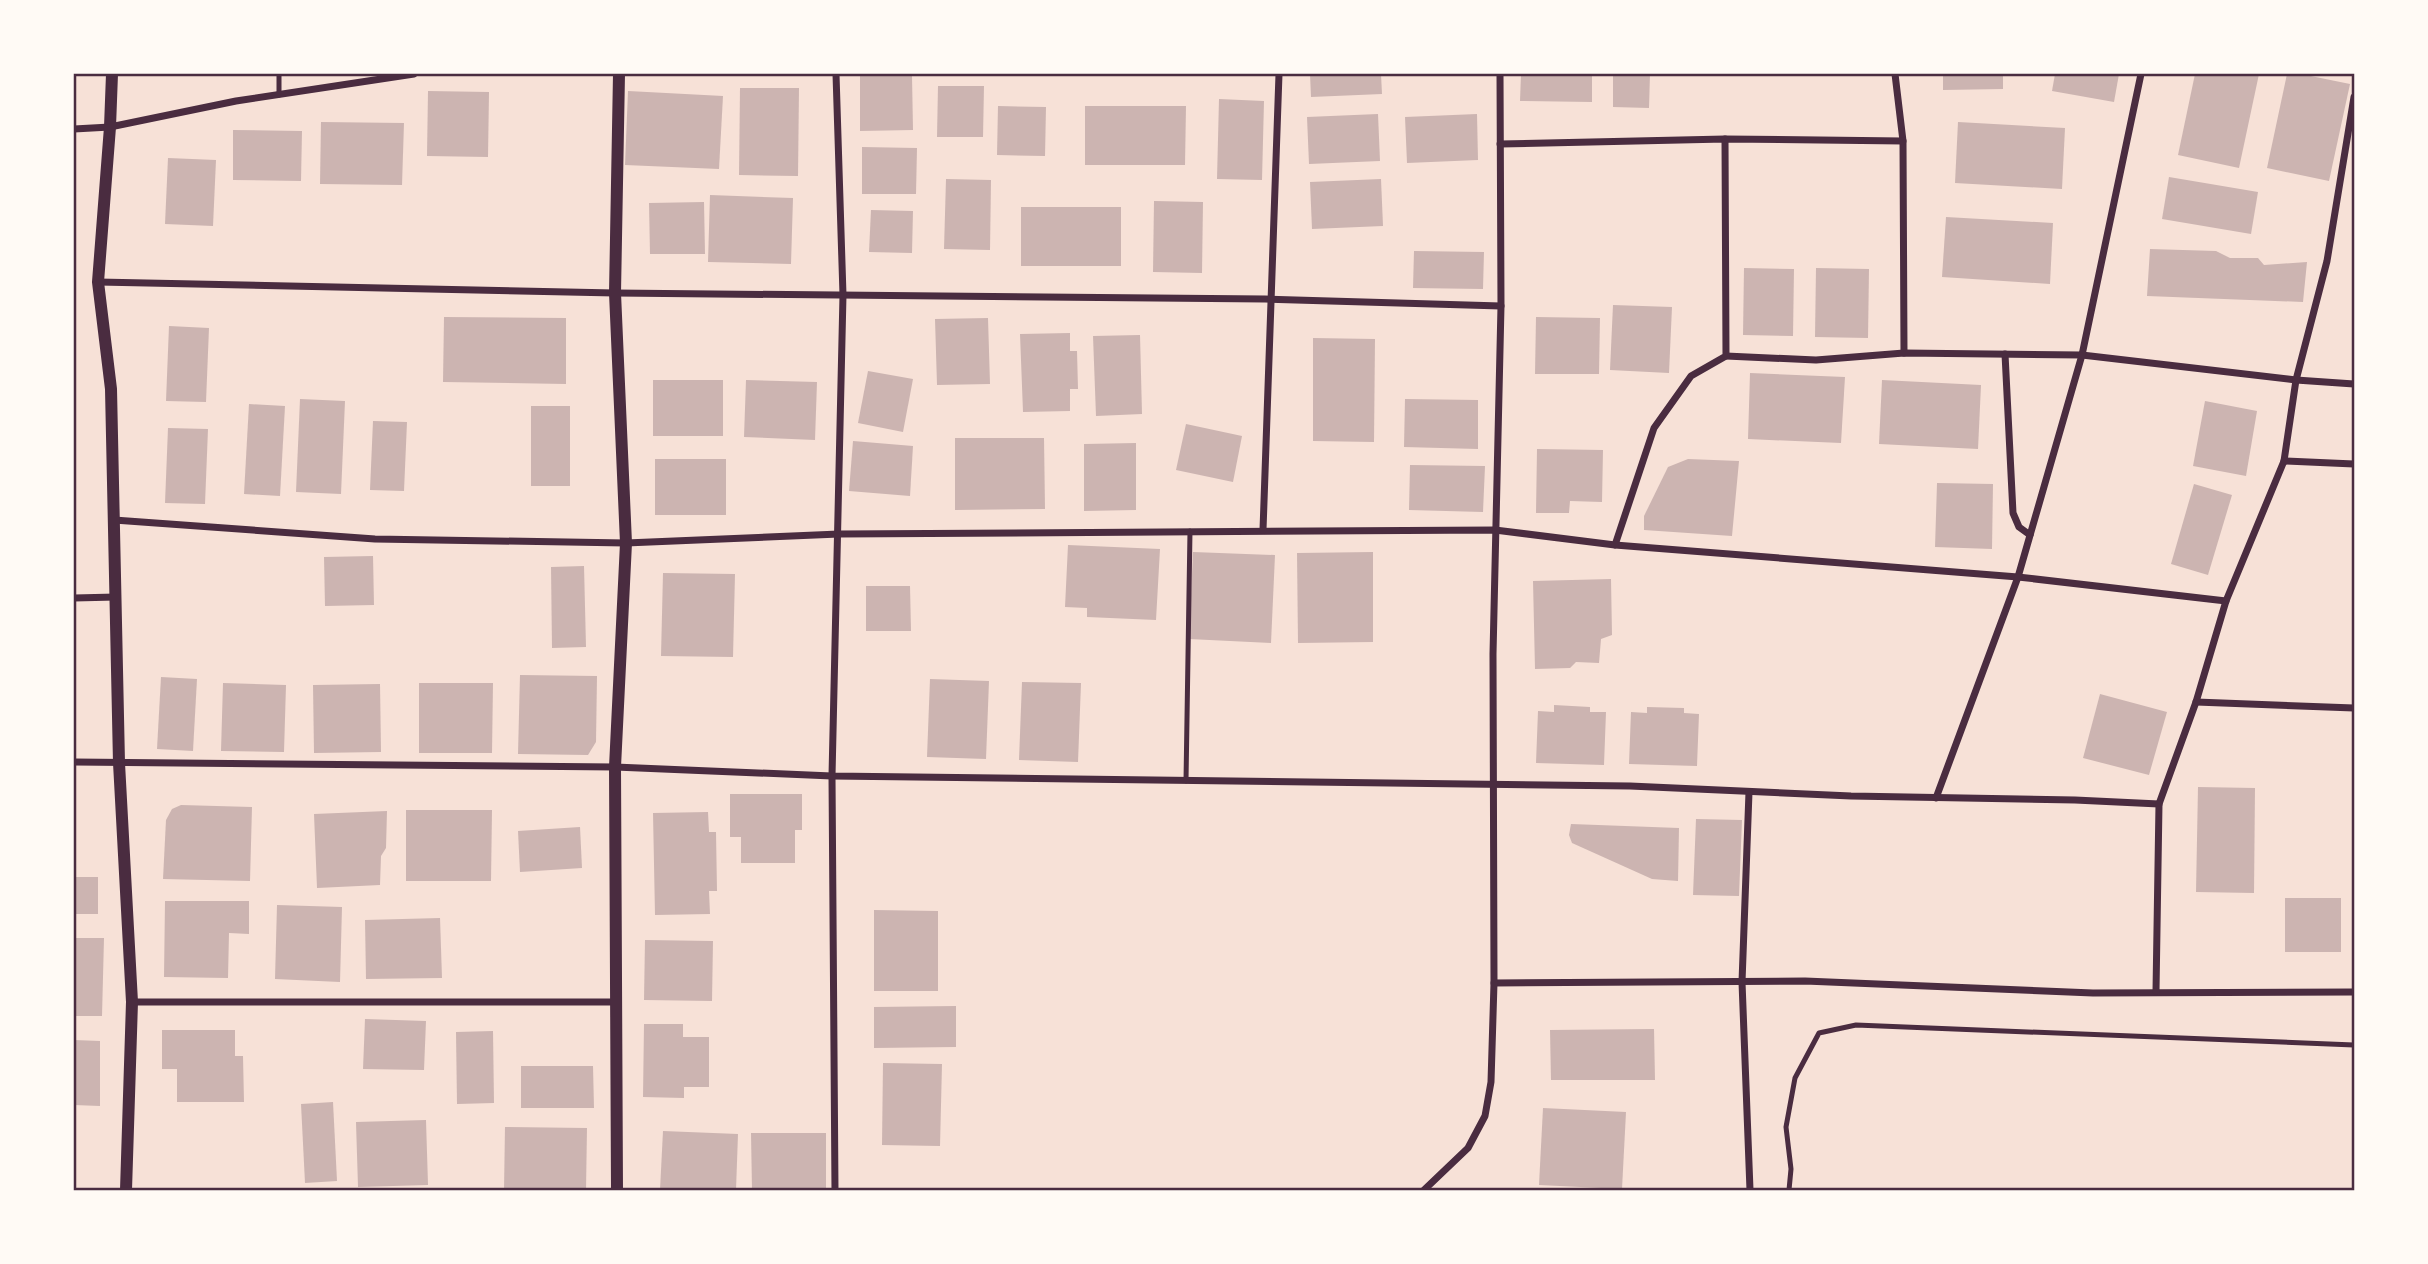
<svg xmlns="http://www.w3.org/2000/svg" width="2428" height="1264" font-family="'Archivo Narrow',sans-serif">
  <style>
    .building { fill: #ccb4b1 }
    .lines { fill: none; stroke-linecap: round; stroke-linejoin: round }
    .service { stroke: #4a2c40; stroke-width: 5 }
    .minor { stroke: #4a2c40; stroke-width: 7 }
    .tertiary { stroke: #4a2c40; stroke-width: 12 }
    .neatline { fill: none; stroke: #4a2c40; stroke-width: 2.5 }
  </style>
  <rect width="100%" height="100%" fill="#f7e1d7"/>
  <g class="building">
    <polygon points="1310,74 1381,74 1382,94 1311,97"/>
    <polygon points="1521,74 1592,74 1592,102 1520,101"/>
    <polygon points="1613,74 1650,74 1649,108 1613,107"/>
    <polygon points="1943,74 2003,74 2003,89 1943,90"/>
    <polygon points="2055,74 2119,74 2114,102 2052,91"/>
    <polygon points="2195,74 2259,74 2239,168 2178,155"/>
    <polygon points="2287,74 2301,74 2350,84 2329,181 2267,168"/>
    <polygon points="860,76 912,76 913,130 860,131"/>
    <polygon points="938,86 984,86 983,137 937,137"/>
    <polygon points="740,88 799,88 798,176 739,175"/>
    <polygon points="428,91 489,92 488,157 427,156"/>
    <polygon points="628,91 723,96 719,169 625,165"/>
    <polygon points="1219,99 1264,101 1262,180 1217,179"/>
    <polygon points="998,106 1046,107 1045,156 997,155"/>
    <polygon points="1085,106 1186,106 1185,165 1085,165"/>
    <polygon points="1378,114 1380,161 1309,164 1307,117"/>
    <polygon points="1477,114 1478,160 1407,163 1405,117"/>
    <polygon points="321,122 404,123 402,185 320,184"/>
    <polygon points="1958,122 2065,128 2062,189 1955,183"/>
    <polygon points="233,130 302,131 301,181 233,180"/>
    <polygon points="862,147 917,148 916,194 862,194"/>
    <polygon points="168,158 216,160 213,226 165,224"/>
    <polygon points="2169,177 2258,192 2251,234 2162,219"/>
    <polygon points="946,179 991,180 990,250 944,249"/>
    <polygon points="1381,179 1383,226 1312,229 1310,182"/>
    <polygon points="710,195 793,198 791,264 708,262"/>
    <polygon points="1154,201 1203,202 1202,273 1153,272"/>
    <polygon points="704,202 705,254 650,254 649,203"/>
    <rect x="1021" y="207" width="100" height="59"/>
    <polygon points="871,210 913,211 912,253 869,252"/>
    <polygon points="1946,217 2053,223 2050,284 1942,277"/>
    <polygon points="2150,249 2216,251 2230,258 2258,258 2264,265 2307,262 2303,302 2147,296"/>
    <polygon points="1414,251 1484,252 1483,289 1413,288"/>
    <polygon points="1744,268 1794,269 1793,336 1743,335"/>
    <polygon points="1816,268 1869,269 1868,338 1815,337"/>
    <polygon points="1613,305 1672,307 1669,373 1610,370"/>
    <polygon points="444,317 566,318 566,384 443,382"/>
    <polygon points="1536,317 1600,318 1599,374 1535,374"/>
    <polygon points="988,318 990,384 937,385 935,319"/>
    <polygon points="169,326 209,328 206,402 166,401"/>
    <polygon points="1070,333 1070,351 1077,351 1078,389 1070,389 1070,411 1023,412 1020,334"/>
    <polygon points="1140,335 1142,414 1096,416 1093,336"/>
    <polygon points="1313,338 1375,339 1374,442 1313,441"/>
    <polygon points="868,371 913,379 903,432 858,423"/>
    <polygon points="1750,373 1845,377 1841,443 1748,439"/>
    <rect x="653" y="380" width="70" height="56"/>
    <polygon points="746,380 817,382 815,440 744,437"/>
    <polygon points="1882,380 1981,385 1978,449 1879,444"/>
    <polygon points="300,399 345,401 341,494 296,492"/>
    <polygon points="1405,399 1478,400 1478,449 1404,447"/>
    <polygon points="2205,401 2257,411 2246,476 2193,466"/>
    <polygon points="249,404 285,406 280,496 244,494"/>
    <rect x="531" y="406" width="39" height="80"/>
    <polygon points="373,421 407,422 404,491 370,490"/>
    <polygon points="1186,424 1242,436 1233,482 1176,470"/>
    <polygon points="168,428 208,429 205,504 165,503"/>
    <polygon points="955,438 1044,438 1045,509 955,510"/>
    <polygon points="853,441 913,446 910,496 849,491"/>
    <polygon points="1136,443 1136,510 1084,511 1084,444"/>
    <polygon points="1537,449 1603,450 1602,502 1570,501 1569,513 1536,513"/>
    <rect x="655" y="459" width="71" height="56"/>
    <polygon points="1688,459 1739,461 1732,536 1644,530 1644,516 1668,467"/>
    <polygon points="1410,465 1485,466 1483,512 1409,510"/>
    <polygon points="1937,483 1993,484 1992,549 1935,547"/>
    <polygon points="2194,484 2232,495 2208,575 2171,564"/>
    <polygon points="1068,545 1160,549 1156,620 1087,617 1087,608 1065,607"/>
    <polygon points="1193,552 1275,555 1271,643 1189,639"/>
    <polygon points="1373,552 1373,642 1298,643 1297,553"/>
    <polygon points="373,556 374,605 325,606 324,557"/>
    <polygon points="584,566 586,647 552,648 551,567"/>
    <polygon points="663,573 735,574 733,657 661,656"/>
    <polygon points="1611,579 1612,635 1601,639 1599,663 1576,662 1570,668 1535,669 1533,581"/>
    <polygon points="866,586 910,586 911,631 866,631"/>
    <polygon points="520,675 597,676 596,742 588,755 518,754"/>
    <polygon points="161,677 197,679 193,751 157,749"/>
    <polygon points="930,679 989,681 986,759 927,757"/>
    <polygon points="1022,682 1081,683 1078,762 1019,760"/>
    <polygon points="223,683 286,685 284,752 221,751"/>
    <polygon points="419,683 493,683 492,753 419,753"/>
    <polygon points="380,684 381,752 314,753 313,685"/>
    <polygon points="2100,694 2167,712 2149,775 2083,758"/>
    <polygon points="1554,705 1590,707 1590,712 1606,712 1604,765 1536,763 1538,711 1554,712"/>
    <polygon points="1647,707 1684,708 1684,713 1699,714 1697,766 1629,764 1631,712 1647,713"/>
    <polygon points="2198,787 2255,788 2254,893 2196,892"/>
    <polygon points="730,794 802,794 802,830 795,830 795,863 741,863 741,837 730,837"/>
    <polygon points="181,805 252,807 250,881 163,879 166,820 172,809"/>
    <polygon points="406,810 492,810 491,881 406,881"/>
    <polygon points="387,811 386,848 381,856 380,885 317,888 314,814"/>
    <polygon points="708,812 709,832 716,832 717,891 709,891 710,914 655,915 653,813"/>
    <polygon points="1696,819 1742,820 1739,896 1693,895"/>
    <polygon points="1571,824 1679,828 1678,881 1652,879 1572,843 1569,835"/>
    <polygon points="580,827 582,868 520,872 518,831"/>
    <rect x="74" y="877" width="24" height="37"/>
    <rect x="2285" y="898" width="56" height="54"/>
    <polygon points="165,901 249,901 249,934 229,933 228,978 164,977"/>
    <polygon points="277,905 342,907 340,982 275,979"/>
    <polygon points="874,910 938,911 938,991 874,991"/>
    <polygon points="440,918 442,978 366,979 365,920"/>
    <polygon points="74,938 104,938 102,1016 74,1016"/>
    <polygon points="645,940 713,941 712,1001 644,1000"/>
    <polygon points="956,1006 956,1047 874,1048 874,1007"/>
    <polygon points="365,1019 426,1021 424,1070 363,1069"/>
    <polygon points="644,1024 683,1024 683,1037 709,1037 709,1087 684,1087 684,1098 643,1097"/>
    <polygon points="1654,1029 1655,1080 1551,1080 1550,1030"/>
    <polygon points="162,1030 235,1030 235,1056 243,1056 244,1102 177,1102 177,1069 162,1069"/>
    <polygon points="493,1031 494,1103 457,1104 456,1032"/>
    <polygon points="74,1040 100,1041 100,1106 74,1105"/>
    <polygon points="883,1063 942,1064 940,1146 882,1145"/>
    <polygon points="521,1066 593,1066 594,1108 521,1108"/>
    <polygon points="333,1102 337,1181 305,1183 301,1104"/>
    <polygon points="1543,1108 1626,1112 1622,1189 1539,1185"/>
    <polygon points="426,1120 428,1185 358,1187 356,1122"/>
    <polygon points="505,1127 587,1128 586,1190 504,1190"/>
    <polygon points="663,1131 738,1134 736,1190 660,1190"/>
    <polygon points="751,1133 826,1133 826,1190 752,1190"/>
  </g>
  <g class="lines">
    <g class="service">
      <polyline points="279,74 279,95"/>
      <polyline points="1186,781 1190,531"/>
      <polyline points="1789,1190 1791,1169 1786,1127 1795,1078 1819,1033 1856,1025 2354,1045"/>
    </g>
    <g class="minor">
      <polyline points="1895,74 1903,141 1904,353"/>
      <polyline points="74,129 110,127 236,101 414,74"/>
      <polyline points="1500,144 1725,139 1903,141"/>
      <polyline points="98,282 615,293 1265,299 1501,306"/>
      <polyline points="2005,354 2013,513 2019,527 2030,535"/>
      <polyline points="1726,356 1816,360 1904,353 2082,355 2296,380 2354,384"/>
      <polyline points="2284,461 2354,464"/>
      <polyline points="114,520 375,539 626,543 839,534 1495,530 1615,545 2018,577 2226,601"/>
      <polyline points="1263,530 1279,74"/>
      <polyline points="1615,545 1654,428 1691,376 1726,356 1725,139"/>
      <polyline points="74,598 116,597"/>
      <polyline points="2196,702 2354,708"/>
      <polyline points="74,762 615,767 832,776 1630,786 1851,796 2075,800 2159,804"/>
      <polyline points="1749,792 1742,982 1750,1190"/>
      <polyline points="1936,798 2018,577 2082,355 2141,74"/>
      <polyline points="1494,983 1805,981 2093,993 2354,992"/>
      <polyline points="2156,991 2159,804 2196,702 2226,601 2284,461 2296,380 2327,261 2354,97"/>
      <polyline points="132,1002 615,1002"/>
      <polyline points="835,1190 832,776 843,295 836,74"/>
      <polyline points="1424,1190 1468,1148 1485,1116 1491,1082 1494,983 1493,654 1501,306 1500,74"/>
    </g>
    <g class="tertiary">
      <polyline points="112,74 110,127 98,282 111,389 119,763 132,1002 126,1190"/>
      <polyline points="617,1190 615,767 626,543 615,293 619,74"/>
    </g>
  </g>
  <rect width="2428" height="1264" fill="none" stroke="#fffaf5" stroke-width="150"/>
  <rect x="75" y="75" width="2278" height="1114" class="neatline"/>
</svg>
